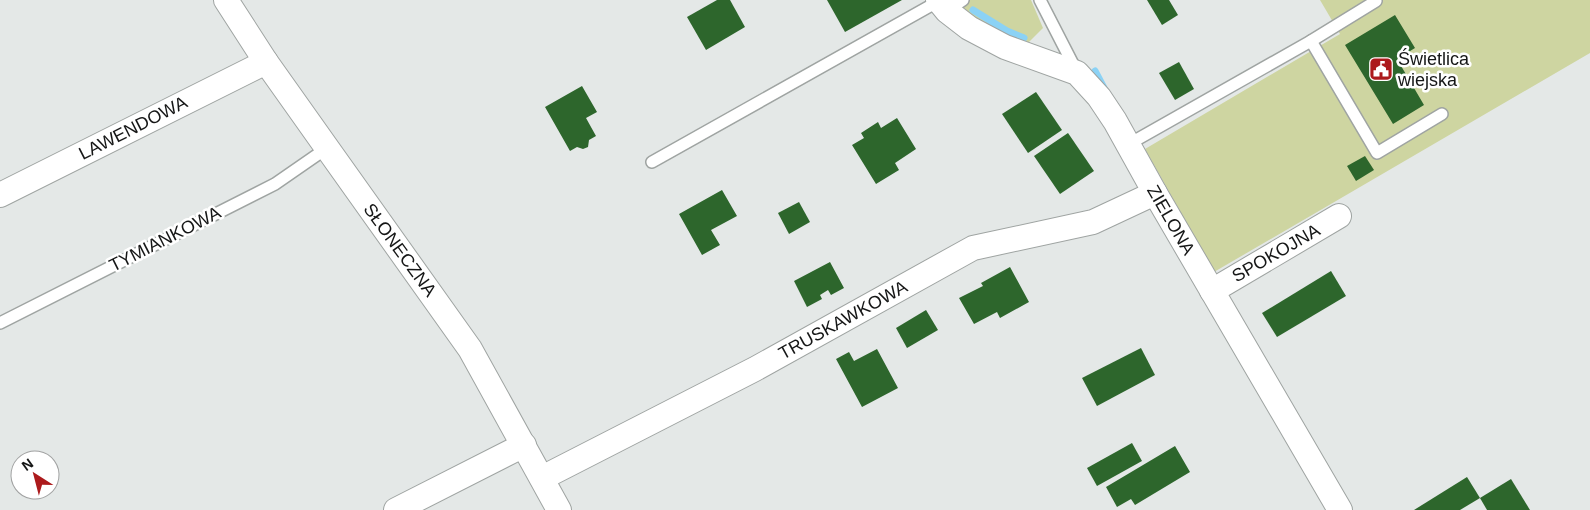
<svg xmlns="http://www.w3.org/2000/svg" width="1590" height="510" font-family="Arial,sans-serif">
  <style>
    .green { fill: #ced5a1 }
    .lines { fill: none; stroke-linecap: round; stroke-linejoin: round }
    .stream { stroke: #8bd2f5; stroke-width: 7 }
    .building { fill: #2d662c }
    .service-casing { stroke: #9fa4a2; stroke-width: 14 }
    .minor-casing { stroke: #9fa4a2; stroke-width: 26 }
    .service { stroke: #fff; stroke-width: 11 }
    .minor { stroke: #fff; stroke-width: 24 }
    .labels { text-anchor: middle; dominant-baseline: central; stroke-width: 5; stroke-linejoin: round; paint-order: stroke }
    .poi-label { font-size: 18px; fill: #151616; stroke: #fff; text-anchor: start }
    .street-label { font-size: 18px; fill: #151616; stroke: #fff }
  </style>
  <rect width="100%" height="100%" fill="#e4e8e7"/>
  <g class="green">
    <polygon points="954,0 1031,0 1043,28 1028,43 1020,42 969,16"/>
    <polygon points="1320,0 1590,0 1590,53 1214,272 1145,149 1340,34"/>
  </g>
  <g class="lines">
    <g class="stream">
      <polyline points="973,10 1007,31 1024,38"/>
      <polyline points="1095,71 1104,88"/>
    </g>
  </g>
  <g class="building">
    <polygon points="717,0 730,0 745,27 706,50 687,17"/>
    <polygon points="827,0 902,0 845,32"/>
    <polygon points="1147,0 1169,0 1178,15 1162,25"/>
    <polygon points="1395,15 1415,48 1397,59 1424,105 1393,124 1345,45"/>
    <polygon points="1179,62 1194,89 1175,100 1159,73"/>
    <polygon points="582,86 597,112 586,118 596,136 589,140 588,147 583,149 577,147 570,151 545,107"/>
    <polygon points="1036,92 1062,130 1028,153 1002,114"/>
    <polygon points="897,118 916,149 895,163 899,170 876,184 852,145 864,138 861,133 878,122 881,128"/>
    <polygon points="1068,133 1094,171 1060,194 1034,156"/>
    <polygon points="1365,156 1374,170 1356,181 1347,166"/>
    <polygon points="722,190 737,216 711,230 720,245 702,255 679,214"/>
    <polygon points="799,202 810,222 789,234 778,213"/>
    <polygon points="830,262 844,288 831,295 828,290 820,295 822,299 807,307 794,281"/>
    <polygon points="1010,267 1029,302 1000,318 997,312 974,324 959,298 983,286 981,283"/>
    <polygon points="1331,271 1346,296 1277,337 1262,313"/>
    <polygon points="926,310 938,330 907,348 896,328"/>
    <polygon points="1141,348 1155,375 1097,406 1082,378"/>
    <polygon points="877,349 898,388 862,407 836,359 849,352 854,361"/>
    <polygon points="1132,443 1142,461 1097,486 1087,468"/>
    <polygon points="1175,446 1190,472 1135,505 1131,499 1117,507 1106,487"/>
    <polygon points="1467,477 1480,498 1460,510 1414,510"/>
    <polygon points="1511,479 1530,510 1487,510 1480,498"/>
  </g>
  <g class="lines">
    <g class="service-casing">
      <g id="service">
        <polyline points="1040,0 1077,72"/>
        <polyline points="947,11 963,0"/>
        <polyline points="1311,41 1377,153 1442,114"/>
        <polyline points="1129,144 1311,41 1376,1"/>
        <polyline points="652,162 939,1"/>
        <polyline points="0,323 275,184 327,148"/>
      </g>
    </g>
    <g class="minor-casing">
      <g id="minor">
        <polyline points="226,0 266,62 327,148 470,349 559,510"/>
        <polyline points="938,0 947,11 969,28 1005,47 1077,73 1099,97 1115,121 1155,193 1340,510"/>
        <polyline points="0,195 266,62"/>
        <polyline points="1212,291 1339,216"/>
        <polyline points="542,478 755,369 973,248 1093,222 1155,193"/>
        <polyline points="396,510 524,445"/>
      </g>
    </g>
    <use href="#service" class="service"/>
    <use href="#minor" class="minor"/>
  </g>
  <defs>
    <g id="civic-square" transform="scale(1.25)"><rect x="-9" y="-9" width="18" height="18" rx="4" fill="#ac1a1c" stroke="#fff"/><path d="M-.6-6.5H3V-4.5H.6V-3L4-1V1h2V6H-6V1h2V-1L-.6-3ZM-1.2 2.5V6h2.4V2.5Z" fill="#fff"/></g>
  </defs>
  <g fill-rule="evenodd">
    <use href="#civic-square" x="1381" y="69"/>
  </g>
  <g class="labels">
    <g class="poi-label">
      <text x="1398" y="59">Świetlica<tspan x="1398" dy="21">wiejska</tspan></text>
    </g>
    <g class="street-label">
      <text transform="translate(133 128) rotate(-27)">LAWENDOWA</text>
      <text transform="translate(1171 220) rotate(60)">ZIELONA</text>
      <text transform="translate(165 239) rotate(-27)">TYMIANKOWA</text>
      <text transform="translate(400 250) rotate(54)">SŁONECZNA</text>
      <text transform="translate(1276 253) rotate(-30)">SPOKOJNA</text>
      <text transform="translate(843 320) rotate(-29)">TRUSKAWKOWA</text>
    </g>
  </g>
  <g transform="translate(35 475) rotate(324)"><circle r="24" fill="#ffffff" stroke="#a1a2a2"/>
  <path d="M0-4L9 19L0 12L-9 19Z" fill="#ac1a1c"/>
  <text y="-8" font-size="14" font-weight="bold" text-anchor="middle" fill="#151616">N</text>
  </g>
</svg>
